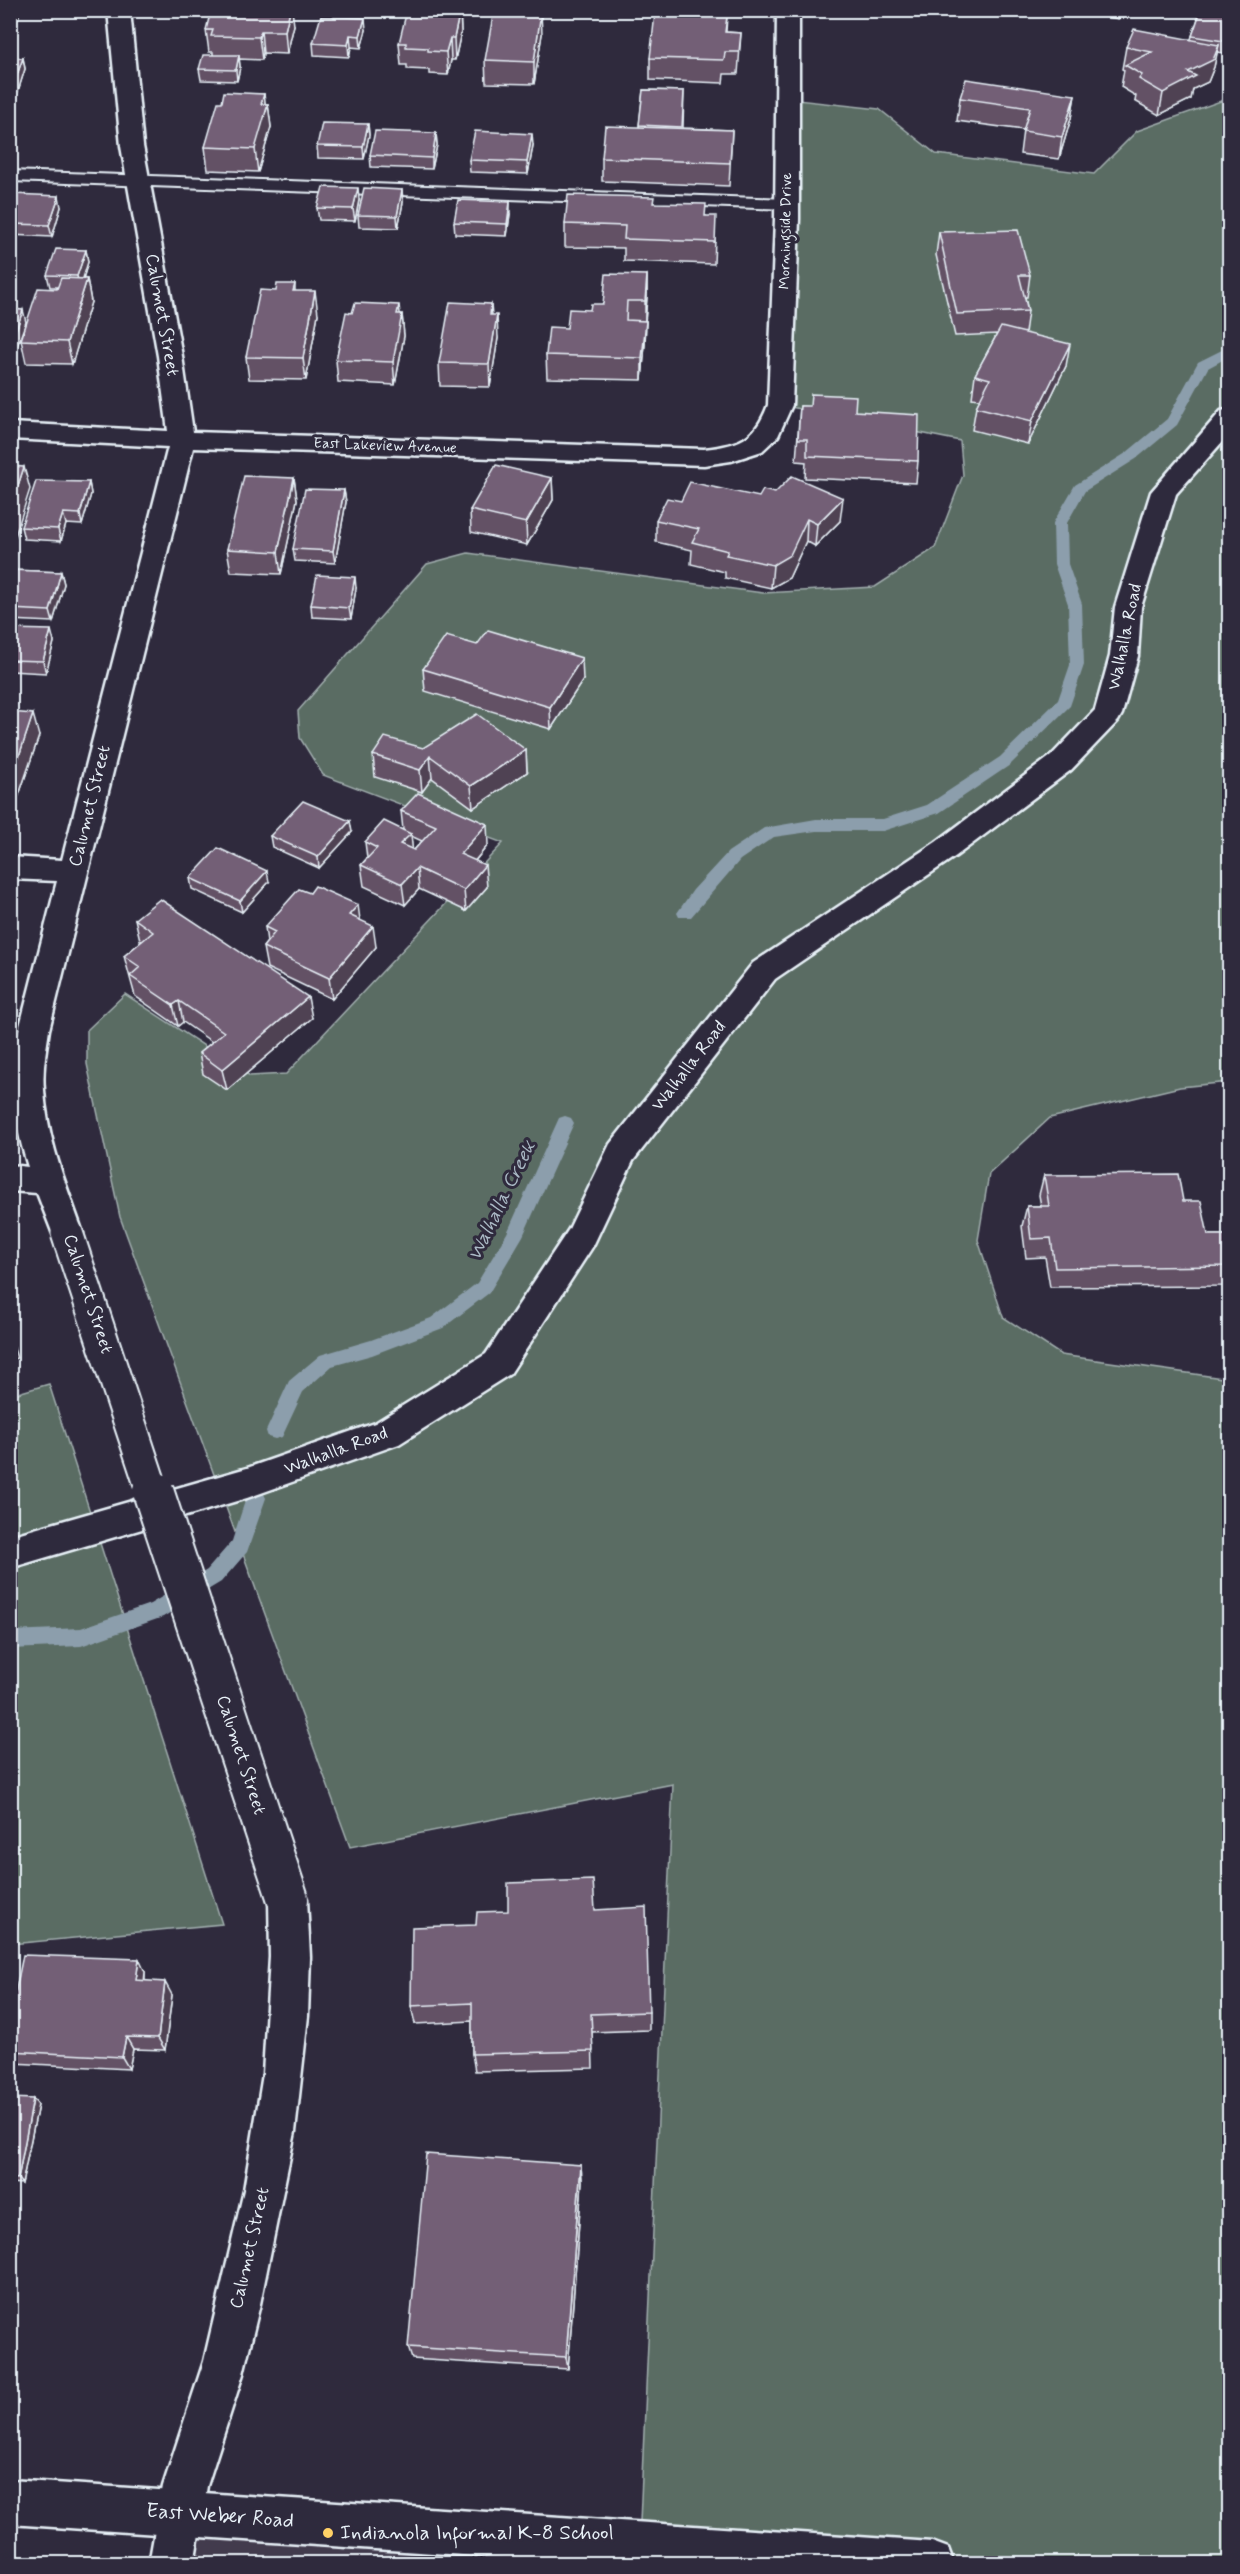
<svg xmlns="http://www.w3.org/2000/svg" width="1240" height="2574" font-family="Mynerve,sans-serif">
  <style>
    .built { fill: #433a4e }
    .green { fill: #5a6c64; stroke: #a1aeae; stroke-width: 1.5; fill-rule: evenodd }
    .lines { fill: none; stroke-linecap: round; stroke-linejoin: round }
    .stream { fill: #8c9eac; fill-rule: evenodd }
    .service-casing { stroke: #e8f1f8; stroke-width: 4 }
    .minor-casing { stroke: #e8f1f8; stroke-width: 5 }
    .tertiary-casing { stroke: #e8f1f8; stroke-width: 5 }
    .service { fill: #2f2a3d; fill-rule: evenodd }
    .minor { fill: #2f2a3d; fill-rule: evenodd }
    .tertiary { fill: #2f2a3d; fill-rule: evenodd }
    .minor-bridge-far1-casing { stroke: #e8f1f8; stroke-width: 35; stroke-linecap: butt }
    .minor-bridge-casing { stroke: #e8f1f8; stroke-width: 44; stroke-linecap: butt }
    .minor-bridge-far1 { stroke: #2f2a3d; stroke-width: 31 }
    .minor-bridge { stroke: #2f2a3d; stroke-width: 40 }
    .wall { fill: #635165; stroke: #e8f1f8; stroke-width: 1.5; fill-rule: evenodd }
    .shaded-wall { fill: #504253; stroke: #e8f1f8; stroke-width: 1.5 }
    .building { fill: #735e76; stroke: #e8f1f8; stroke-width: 1.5 }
    .poi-dot { fill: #ffd166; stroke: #2f2a3d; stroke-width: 2 }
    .labels { text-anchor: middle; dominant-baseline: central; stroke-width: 6; stroke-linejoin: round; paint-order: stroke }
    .far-street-label { font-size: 15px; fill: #e8f1f8; stroke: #2f2a3d }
    .street-label { font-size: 18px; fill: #e8f1f8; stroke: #2f2a3d }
    .water-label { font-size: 20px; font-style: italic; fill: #abbac6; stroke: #2f2a3d }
    .near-street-label { font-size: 21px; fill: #e8f1f8; stroke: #2f2a3d }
    .near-poi-label { font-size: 21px; fill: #e8f1f8; stroke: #2f2a3d; text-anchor: start }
  </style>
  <rect width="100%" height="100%" fill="#2f2a3d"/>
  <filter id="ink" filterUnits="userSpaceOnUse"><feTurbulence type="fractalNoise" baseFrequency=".0167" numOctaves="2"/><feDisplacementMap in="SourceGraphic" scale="12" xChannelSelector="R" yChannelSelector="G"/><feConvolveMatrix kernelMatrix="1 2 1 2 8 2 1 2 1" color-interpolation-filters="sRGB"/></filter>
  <g filter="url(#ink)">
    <polygon class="built" points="178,2514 932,2564 171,2564"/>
    <g class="green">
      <path d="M1229,98V1082L1180,1087L1050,1118L989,1174L978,1240L1003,1317L1061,1355L1229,1379V2563L932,2564L639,2544L673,1784L350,1847L120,1217L87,1064V1030L125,994L250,1076L286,1074L503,843L323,775L300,738L298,711L427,564L468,553L763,593L875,587L935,548L963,475L960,441L780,405L788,99L879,109L936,154L1094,174L1137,131ZM527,772L473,808L432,778Z"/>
      <polygon points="49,1384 222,1924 11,1944 11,1395"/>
    </g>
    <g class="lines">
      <g class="stream">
        <polygon points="1230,346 1230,356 1208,368 1177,425 1136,459 1085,491 1067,523 1068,564 1082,604 1084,665 1070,706 1010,765 939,813 883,831 816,831 774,837 740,860 691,917 679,917 677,913 693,890 728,852 764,828 816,819 883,819 927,805 1000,757 1058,700 1070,665 1068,604 1054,564 1053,523 1075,485 1126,453 1167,419 1198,362"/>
        <polygon points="565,1116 571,1118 574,1123 523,1236 489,1293 443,1328 372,1355 332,1366 303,1392 282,1437 275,1439 268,1437 266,1431 289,1381 320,1355 371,1340 431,1318 477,1283 507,1233 559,1118"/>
        <polygon points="256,1490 263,1492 266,1498 247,1552 221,1582 163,1617 81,1646 10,1649 10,1631 81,1628 150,1604 207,1570 232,1541 246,1498 249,1492"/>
      </g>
      <g class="service-casing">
        <polygon id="service" points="10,171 788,199 796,204 788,209 10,181"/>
      </g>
      <g class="minor-casing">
        <g id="minor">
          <path d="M108,10H130L143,146L182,356L193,432L704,449C739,445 755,440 768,405L775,219L777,10H799V219L792,405L778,436L762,451L731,461L704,465L193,448L49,1030C46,1050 42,1070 44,1090C47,1140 67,1187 83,1233L78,1242L67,1246L56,1242L37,1193L10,1191V1165L28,1167C12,1116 10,1082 19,1030L57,881L10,879V857L62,860L168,447L10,439V423L168,431L158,356L121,146Z"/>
          <polygon points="1230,409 1230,433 1176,494 1141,607 1138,656 1122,714 1118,721 1071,770 956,856 775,979 633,1161 593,1246 510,1374 399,1444 247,1498 10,1568 10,1536 247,1468 375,1423 486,1354 569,1229 610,1144 753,963 936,842 1051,756 1095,710 1110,656 1115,607 1151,492 1221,411"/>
          <polygon points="288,1880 302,1886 307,1899 310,1957 308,2016 295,2132 260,2304 243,2374 207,2486 194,2564 149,2564 163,2486 204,2361 244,2190 263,2074 270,1957 269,1899 274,1886"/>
        </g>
      </g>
      <g class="tertiary-casing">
        <polygon id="tertiary" points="10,2480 932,2542 948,2548 954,2564 593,2564 10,2524"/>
      </g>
      <use href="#service" class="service"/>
      <use href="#minor" class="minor"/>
      <use href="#tertiary" class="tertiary"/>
      <g class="minor-bridge-far1-casing">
        <polyline id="minor-bridge-far1" points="67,1233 153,1493"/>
      </g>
      <g class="minor-bridge-casing">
        <polyline id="minor-bridge" points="153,1491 288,1899"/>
      </g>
      <use href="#minor-bridge-far1" class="minor-bridge-far1"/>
      <use href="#minor-bridge" class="minor-bridge"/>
    </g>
    <g class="wall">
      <polygon points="460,10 461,32 455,60 451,60 448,75 429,74 429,70 407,69 407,65 401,65 399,43"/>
      <polygon points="1071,10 1122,10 1119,19 1071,12"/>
      <polygon points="1201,10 1228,10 1227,12 1230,12 1230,54 1217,52 1214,67 1208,82 1193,89 1191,99 1159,115 1135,101 1136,96 1121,87 1124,70 1122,69 1126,47 1191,39"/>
      <polygon points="708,16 727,16 726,32 741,33 738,74 724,74 723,83 650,80 650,58"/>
      <polygon points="294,25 287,54 263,53 262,60 239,59 240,67 237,81 201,80 199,69 213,55 213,52 209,52 206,30"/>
      <polygon points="366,30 361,48 351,47 349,57 314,55 313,43"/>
      <polygon points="542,34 534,84 486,83 485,60"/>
      <polygon points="10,57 23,58 25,69 17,94 10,94"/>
      <polygon points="643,90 684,91 683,128 732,130 729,186 602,181 602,158 639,127"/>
      <polygon points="264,94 265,104 268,104 271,127 258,172 208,170 205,147 222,102"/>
      <polygon points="1075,95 1071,118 1059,159 1020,154 1023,130 957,121 960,98"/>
      <polygon points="368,124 369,135 364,159 318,158 317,146"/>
      <polygon points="436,133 437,145 432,169 371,167 370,155"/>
      <polygon points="533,145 528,174 470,172 469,160"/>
      <polygon points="402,190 403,202 398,228 359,227 358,215"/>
      <polygon points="10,197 61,207 52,237 10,235"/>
      <polygon points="359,200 355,221 319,220 317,208"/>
      <polygon points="654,203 706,216 715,239 714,264 624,261 624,248 565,247 565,224"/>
      <polygon points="510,214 507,236 455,234 454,222"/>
      <polygon points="939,232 1030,275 1027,297 1025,297 1028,311 1025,333 1066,366 1028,444 972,430 976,407 980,399 972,398 975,375 997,334 955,336 936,255"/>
      <polygon points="86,250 88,262 83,279 87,279 91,302 72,364 26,363 21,340 58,287 50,287 47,275"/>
      <polygon points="647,275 647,297 645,321 646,321 645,344 642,380 547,378 546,355 567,328 590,310 603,304"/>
      <polygon points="295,284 295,291 318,314 306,380 249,379 246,357 276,291"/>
      <polygon points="491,304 492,315 498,338 490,387 440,386 439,363"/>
      <polygon points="10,309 26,322 14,354 10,353"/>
      <polygon points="400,314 402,314 404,336 395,385 338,382 336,360"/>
      <polygon points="800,406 855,411 918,461 916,483 805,478 806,462 796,461"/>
      <polygon points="294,478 297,500 281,574 231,572 227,549"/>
      <polygon points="552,478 553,500 527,545 471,532 470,510"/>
      <polygon points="89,482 91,494 82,525 66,524 61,541 24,539 21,527"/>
      <polygon points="344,490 346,502 335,563 295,561 293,549"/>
      <polygon points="759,497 840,521 815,546 806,541 789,578 771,588 725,578 725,572 691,564 692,550 656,542 656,520 681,501"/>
      <polygon points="10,570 61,572 64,584 53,622 10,620"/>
      <polygon points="356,588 351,619 312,617 311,605"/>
      <polygon points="10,629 54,642 46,673 10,671"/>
      <polygon points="423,669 583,680 551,729 425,691"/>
      <polygon points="10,712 39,736 19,795 10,795"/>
      <polygon points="423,748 526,750 527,772 473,808 432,778 422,792 375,777 373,755"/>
      <path d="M401,811L488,845L475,861L487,887L466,911L419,889L405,905L364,886L361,865L367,858L365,842L403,830ZM411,836L422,841L414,850H412Z"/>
      <polygon points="352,832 319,868 272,847 270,836"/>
      <polygon points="190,878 269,882 242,912 192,889"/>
      <polygon points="135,919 312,1018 227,1090 203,1074 199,1053 212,1042 183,1022 178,1026 135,996 124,956 142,941 140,940"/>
      <polygon points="360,920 376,947 332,999 267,968 263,947 267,942 265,927"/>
      <polygon points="1044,1175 1183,1201 1208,1235 1230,1235 1230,1286 1050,1287 1045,1257 1026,1258 1022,1226 1027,1206 1041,1206 1039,1195"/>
      <polygon points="595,1910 649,2012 649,2030 592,2032 593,2068 475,2071 472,2054 472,2021 415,2024 411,2006 476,1925"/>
      <polygon points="145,1972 145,1981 172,1995 165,2050 133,2049 129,2069 13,2063 10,2059 10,2019"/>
      <polygon points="10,2098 38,2105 22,2184 10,2183"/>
      <polygon points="581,2165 582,2181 568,2369 412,2359 408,2347"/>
    </g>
    <g class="shaded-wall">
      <polygon points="10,10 17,10 19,16 10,36"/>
      <polygon points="290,10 292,10 294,25 287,54 285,31"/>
      <polygon points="460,10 461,32 455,60 454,38"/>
      <polygon points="541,12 542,34 534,84 534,62"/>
      <polygon points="365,18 366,30 361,48 360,36"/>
      <polygon points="261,31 263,53 262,60 259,37"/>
      <polygon points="350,35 351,47 349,57 348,45"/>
      <polygon points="450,38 451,60 448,75 446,52"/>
      <polygon points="1219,45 1214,67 1208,82 1193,89 1191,99 1159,115 1163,93"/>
      <polygon points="239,55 240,67 237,81 236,70"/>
      <polygon points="23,58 25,69 17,94 14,83"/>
      <polygon points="264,94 266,112 268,104 271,127 258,172 255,149 261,104"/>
      <polygon points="1075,95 1071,118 1059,159 1062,137"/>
      <polygon points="368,124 369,135 364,159 363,147"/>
      <polygon points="436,133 437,145 432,169 432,158"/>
      <polygon points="532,134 533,145 528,174 527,162"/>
      <polygon points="358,188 359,200 355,221 353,209"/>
      <polygon points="402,190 403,202 398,228 397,216"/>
      <polygon points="59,196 61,207 52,237 49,225"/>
      <polygon points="510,202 510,214 507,236 507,224"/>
      <polygon points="86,250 88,262 80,288 77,276"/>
      <polygon points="647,275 647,297 645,324 645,301"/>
      <polygon points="87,279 91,302 72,364 67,342"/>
      <polygon points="315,291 318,314 306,380 303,358"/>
      <polygon points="399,305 401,321 402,314 404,336 395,385 393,362 397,314"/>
      <polygon points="23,310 26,322 14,354 12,342"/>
      <polygon points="497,315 498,338 490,387 489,364"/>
      <polygon points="646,321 645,344 642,380 642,358"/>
      <polygon points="1070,344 1066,366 1028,444 1032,421"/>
      <polygon points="24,467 30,489 11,549 10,545 10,510"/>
      <polygon points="294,478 297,500 281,574 278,552"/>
      <polygon points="552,478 553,500 527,545 526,523"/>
      <polygon points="89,482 91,494 82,525 80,514"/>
      <polygon points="344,490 346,502 335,563 333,551"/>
      <polygon points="843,498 840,521 815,546 817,524"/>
      <polygon points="63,513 66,524 61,541 58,529"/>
      <polygon points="807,519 806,541 789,578 771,588 773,565"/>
      <polygon points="61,572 64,584 53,622 50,611"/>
      <polygon points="355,577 356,588 351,619 349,608"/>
      <polygon points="51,630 54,642 46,673 43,661"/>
      <polygon points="582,658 583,680 551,729 550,707"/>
      <polygon points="33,714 39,736 19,795 13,774"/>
      <polygon points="526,750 527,772 473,808 471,786"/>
      <polygon points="430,756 432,778 422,792 420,770"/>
      <polygon points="350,821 352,832 319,868 318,857"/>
      <polygon points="487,824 488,845 462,876 460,854"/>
      <polygon points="411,834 413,855 400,844"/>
      <polygon points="485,865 487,887 466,911 464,890"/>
      <polygon points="417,868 419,889 405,905 402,884"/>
      <polygon points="267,871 269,882 242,912 240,901"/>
      <polygon points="358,905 361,927 349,915"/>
      <polygon points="373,926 376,947 332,999 329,978"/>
      <polygon points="308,997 312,1018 227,1090 222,1070"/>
      <polygon points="179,1001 183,1022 178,1026 173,1005"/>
      <polygon points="10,1336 17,1358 10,1360"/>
      <polygon points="139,1959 145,1972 143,1994 136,1980"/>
      <polygon points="165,1982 172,1995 165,2050 158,2038"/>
      <polygon points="126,2037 133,2049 129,2069 122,2057"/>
      <polygon points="33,2099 38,2105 22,2184 18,2179"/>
      <polygon points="581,2165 582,2181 568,2369 566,2357"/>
    </g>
    <g class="building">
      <polygon points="221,10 290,10 285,31 261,31 259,37 211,36 213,30 206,30 210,14 221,12"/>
      <polygon points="407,10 460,10 454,38 450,38 446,52 428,51 428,48 406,47 406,43 399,43"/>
      <polygon points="494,10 541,12 534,62 485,60"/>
      <polygon points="676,10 709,10 708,16 727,16 725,32 741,33 739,52 725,52 724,60 650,58 655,14 676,14"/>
      <polygon points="1201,10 1227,10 1227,12 1230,12 1230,42 1192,36"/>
      <polygon points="321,16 365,18 360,36 350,35 348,45 313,43"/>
      <polygon points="1134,29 1219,45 1213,60 1188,72 1196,76 1163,93 1139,79 1142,75 1125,65 1152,52 1126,47"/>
      <polygon points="203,55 239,55 236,70 199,69"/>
      <polygon points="10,57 23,58 14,83 10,82"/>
      <polygon points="966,79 1075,95 1062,137 1023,131 1030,108 960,98"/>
      <polygon points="643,90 684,91 682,127 639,125"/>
      <polygon points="224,92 264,94 261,104 268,104 255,149 205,147 218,102 222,102"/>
      <polygon points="322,123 368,124 363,147 317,146"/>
      <polygon points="605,126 732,130 730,163 602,158"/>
      <polygon points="375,131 436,133 432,158 370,155"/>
      <polygon points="475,131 532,134 527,162 469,160"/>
      <polygon points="323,187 358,188 353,209 317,208"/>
      <polygon points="364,188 402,190 397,216 358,215"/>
      <polygon points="12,194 59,196 49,225 10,224 10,197"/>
      <polygon points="568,195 654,197 653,203 706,204 705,216 716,216 715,242 624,239 625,226 565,224"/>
      <polygon points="458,200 510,202 507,224 454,222"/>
      <polygon points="1018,230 1030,275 1019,275 1028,311 957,314 939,232"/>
      <polygon points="56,249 86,250 77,276 47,275"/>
      <polygon points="606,274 647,275 645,301 627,301 626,320 646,321 642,358 546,355 549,327 567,328 569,309 590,310 591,304 603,304"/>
      <polygon points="61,278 87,279 67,342 21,340 38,288 57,289"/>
      <polygon points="277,284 295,284 293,291 315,291 303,358 246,357 260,290 276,291"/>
      <polygon points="450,302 491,304 490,315 497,315 489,364 439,363"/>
      <polygon points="355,303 399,305 397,314 402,314 393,362 336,360 346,312 352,313"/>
      <polygon points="10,309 23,310 12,342 10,342"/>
      <polygon points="1001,327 1070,344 1032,421 976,407 990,379 975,375"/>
      <polygon points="811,394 856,396 855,411 919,415 918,461 807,456 807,439 798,439 800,406 810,406"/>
      <polygon points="496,465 552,478 526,523 470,510"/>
      <polygon points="10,466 24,467 10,510"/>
      <polygon points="244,476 294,478 278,552 227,549"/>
      <polygon points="792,476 843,498 817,524 807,519 790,555 773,565 726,555 728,551 692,542 699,529 656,520 667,498 681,501 690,482 759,497 763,490 775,493"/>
      <polygon points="36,481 89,482 80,514 63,513 58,529 21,527"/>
      <polygon points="305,489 344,490 333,551 293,549"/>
      <polygon points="10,570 61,572 50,611 10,609"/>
      <polygon points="317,575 355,577 349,608 311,605"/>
      <polygon points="10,629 51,630 43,661 10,660"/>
      <polygon points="488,630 582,658 550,707 423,669 446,636 477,645"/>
      <polygon points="10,712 33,714 13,774 10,773"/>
      <polygon points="477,714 526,750 471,786 430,756 420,770 373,755 385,737 423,748"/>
      <polygon points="418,793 487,824 460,854 485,865 464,890 417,868 402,884 361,865 377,848 365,842 384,821 411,834 400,844 414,850 436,826 401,811"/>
      <polygon points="303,801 350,821 318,857 270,836"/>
      <polygon points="218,848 267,871 240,901 190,878"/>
      <polygon points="315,886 358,905 349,915 373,926 329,978 263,947 275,932 265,927 299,889 310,893"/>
      <polygon points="160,899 308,997 222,1070 199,1053 224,1032 179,1001 173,1005 130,976 140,967 124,956 153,932 135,919"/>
      <polygon points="1178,1174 1183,1201 1201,1201 1208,1235 1230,1235 1230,1266 1055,1268 1051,1238 1031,1239 1027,1206 1049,1206 1044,1175"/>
      <polygon points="593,1880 595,1910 646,1907 649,2012 591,2014 593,2051 472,2054 472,2003 411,2006 412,1927 476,1925 477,1912 508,1911 508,1883"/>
      <polygon points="23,1955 139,1959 136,1980 165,1982 158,2038 126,2037 122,2057 10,2051 10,2019"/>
      <polygon points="10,2098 33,2099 18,2179 10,2178"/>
      <polygon points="426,2154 581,2165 566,2357 408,2347"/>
    </g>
  </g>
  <circle class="poi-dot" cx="328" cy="2533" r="6"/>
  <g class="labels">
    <g class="far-street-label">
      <text transform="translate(786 231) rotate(-89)">Morningside Drive</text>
      <text transform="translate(385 446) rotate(2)">East Lakeview Avenue</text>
    </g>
    <g class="street-label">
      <text transform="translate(162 315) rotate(80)">Calumet Street</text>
      <text transform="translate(1125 637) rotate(-78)">Walhalla Road</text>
      <text transform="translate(90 806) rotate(-76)">Calumet Street</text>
      <text transform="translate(689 1066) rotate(-52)">Walhalla Road</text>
      <text transform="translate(88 1294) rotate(72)">Calumet Street</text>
      <text transform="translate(336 1451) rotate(-20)">Walhalla Road</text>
      <text transform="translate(241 1755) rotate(72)">Calumet Street</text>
      <text transform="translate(250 2248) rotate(-77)">Calumet Street</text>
    </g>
    <g class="water-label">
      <text transform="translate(502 1201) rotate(-64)">Walhalla Creek</text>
    </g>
    <g class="near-street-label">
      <text transform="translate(220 2516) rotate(4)">East Weber Road</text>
    </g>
    <g class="near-poi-label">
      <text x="340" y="2533">Indianola Informal K-8 School</text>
    </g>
  </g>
  <rect width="1240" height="2574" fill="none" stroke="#2f2a3d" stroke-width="36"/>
  <rect x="18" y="18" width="1204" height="2538" fill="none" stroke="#e8f1f8" stroke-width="2" filter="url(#ink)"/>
</svg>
